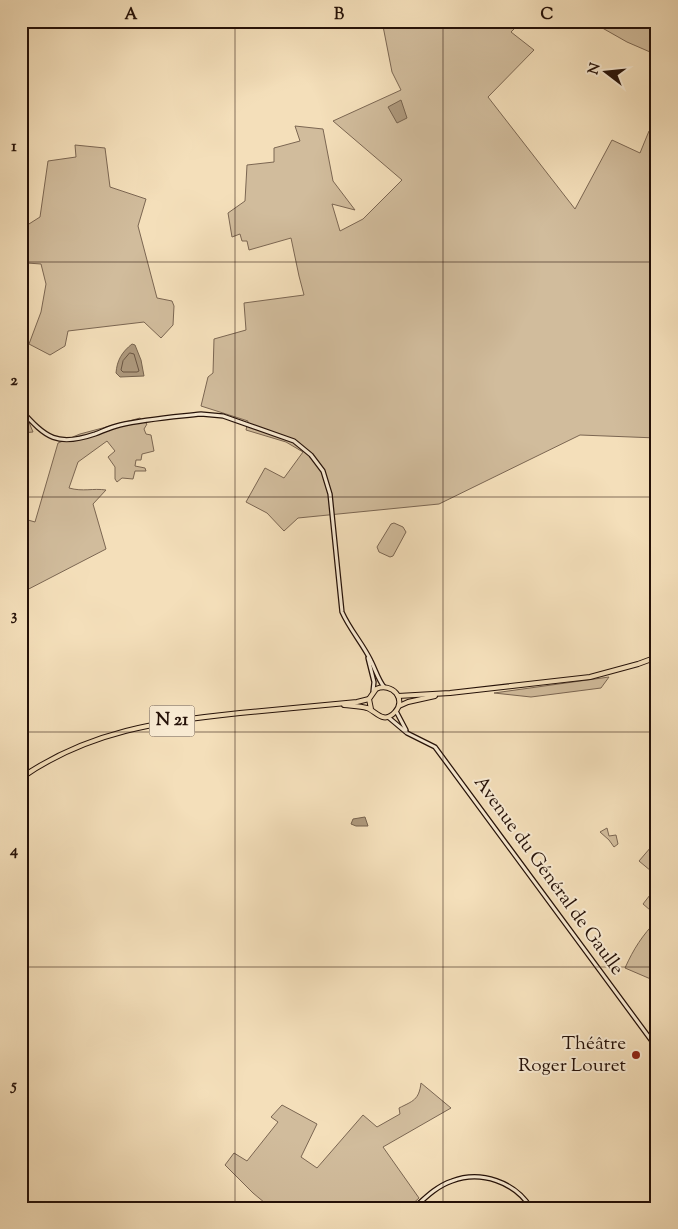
<svg xmlns="http://www.w3.org/2000/svg" width="678" height="1229" font-family="'Sorts Mill Goudy',serif">
  <style>
    .green { fill: #d1bc9c; stroke: #7b6652 }
    .water { fill: #ae997d; stroke: #77634e }
    .lines { fill: none; stroke-linecap: round; stroke-linejoin: round }
    .shore { stroke: #6a5542; stroke-width: 1 }
    .secondary-casing { stroke: #251108; stroke-width: 5.5 }
    .primary-casing { stroke: #251108; stroke-width: 6 }
    .secondary { stroke: #f8ead2; stroke-width: 3 }
    .primary { stroke: #f4dfba; stroke-width: 4 }
    .grid { fill: none; stroke: #251108; stroke-width: 1; stroke-opacity: 0.55 }
    .poi-dot { fill: #8f2418; stroke: #f8ead2; stroke-width: 2 }
    .labels { text-anchor: middle; dominant-baseline: central; stroke-width: 4; stroke-linejoin: round; paint-order: stroke }
    .shield { fill: #f8ead2; stroke: #645245; stroke-width: 1 }
    .shield-label { font-size: 18px; font-weight: bold; fill: #251108 }
    .street-label { font-size: 19px; fill: #251108; stroke: #f8ead2 }
    .poi-label { font-size: 19px; fill: #251108; stroke: #f8ead2; text-anchor: end }
    .neatline { fill: none; stroke: #251108; stroke-width: 2 }
    .grid-label { font-size: 16px; text-anchor: middle; font-weight: bold; fill: #251108 }
  </style>
  <rect width="100%" height="100%" fill="#f4dfba"/>
  <filter id="stains"><feTurbulence type="fractalNoise" baseFrequency=".004" numOctaves="4"/><feColorMatrix values="0 0 0 0 .2 0 0 0 0 .09 0 0 0 0 .02 0 0 0 .5 -.17"/></filter>
  <radialGradient id="worn" r=".72"><stop offset=".6" stop-color="#630" stop-opacity="0"/><stop offset="1" stop-color="#630" stop-opacity=".3"/></radialGradient>
  <g class="green">
    <polygon points="382,21 522,21 511,32 534,50 488,97 575,209 612,140 640,153 649,131 657,134 657,438 580,435 439,504 298,518 284,531 267,513 246,502 265,468 284,478 303,452 286,442 246,430 248,421 201,406 208,377 213,373 214,339 246,330 244,303 304,295 299,276 291,238 249,250 247,241 242,241 240,234 232,237 228,213 245,201 247,165 274,162 274,148 300,141 295,126 323,129 333,181 355,210 332,204 340,231 363,219 402,180 333,121 401,90 392,72"/>
    <polygon points="590,21 657,21 657,55 627,42"/>
    <polygon points="75,145 105,148 110,187 146,199 138,226 157,298 172,301 174,306 173,325 161,338 144,322 68,331 65,346 50,355 29,344 41,312 46,284 41,264 27,263 21,253 21,229 40,217 48,161 76,157"/>
    <polygon points="21,403 33,432 21,433"/>
    <path d="M140,418L147,424L144,429L146,434L151,435L154,451L142,454L141,460H136L135,466L145,468L146,471H135L133,479L122,478L117,482L115,479V467L108,457L115,451L107,441L78,462L69,488C83,492 93,488 106,490L93,504L106,549L21,593V518L35,522L58,443L80,434Z"/>
    <polygon points="394,523 403,527 406,532 393,556 390,557 379,552 377,547 391,524"/>
    <polygon points="609,677 601,688 531,697 494,693"/>
    <polygon points="607,828 609,836 616,835 618,844 614,847 609,840 600,832"/>
    <polygon points="657,840 657,876 639,861"/>
    <polygon points="657,886 657,916 643,904"/>
    <path d="M657,920V984L653,980L625,968C634,948 642,936 657,920Z"/>
    <path d="M421,1083L451,1108L383,1147L419,1198L408,1208H271L253,1193L225,1165L234,1153L247,1161L278,1122L271,1117L282,1105L317,1124L301,1157L317,1168L363,1115L377,1127L400,1114L399,1108C413,1101 419,1100 421,1083Z"/>
  </g>
  <g class="water">
    <polygon points="401,100 407,118 397,123 388,107"/>
    <path d="M132,344L135,345L141,360L144,376L120,377L116,373C117,360 122,352 132,344Z"/>
    <polygon points="365,817 368,826 356,826 351,824 353,819"/>
  </g>
  <g class="lines">
    <polygon class="shore" points="130,353 134,354 139,371 137,372 123,372 121,370 123,361"/>
    <g class="secondary-casing">
      <g id="secondary">
        <path d="M21,410C46,438 57,447 95,434C103,431 111,427 120,425C146,419 174,417 201,414L223,416L294,441L311,455L323,471L330,494L342,612C350,630 363,644 371,661C376,671 378,679 384,687"/>
        <polyline points="368,658 374,682 373,691"/>
        <polyline points="396,711 406,730"/>
        <polyline points="388,717 407,733 435,747 657,1048"/>
        <path d="M414,1208C426,1197 437,1186 452,1181C481,1170 515,1182 531,1208"/>
      </g>
    </g>
    <g class="primary-casing">
      <g id="primary">
        <polyline points="398,696 450,693 590,677 638,664 657,657"/>
        <path d="M344,705C352,706 360,706 367,708C376,711 383,725 395,712C407,699 392,682 376,689L369,699L371,709"/>
        <polyline points="399,706 408,702 435,696"/>
        <path d="M21,778C88,731 161,721 240,713C279,709 318,706 357,702L369,699"/>
      </g>
    </g>
    <use href="#secondary" class="secondary"/>
    <use href="#primary" class="primary"/>
  </g>
  <path class="grid" d="M235,21V1208M443,21V1208M21,262H657M21,497H657M21,732H657M21,967H657"/>
  <circle class="poi-dot" cx="636" cy="1055" r="5"/>
  <g class="labels">
    <rect class="shield" x="149.5" y="705.5" width="45" height="31" rx="4"/>
    <g class="shield-label">
      <text x="172" y="721">N 21</text>
    </g>
    <g class="street-label">
      <text transform="translate(548 876) rotate(54)">Avenue du Général de Gaulle</text>
    </g>
    <g class="poi-label">
      <text x="626" y="1044">Théâtre<tspan x="626" dy="22">Roger Louret</tspan></text>
    </g>
  </g>
  <rect width="678" height="1229" fill="none" stroke="#f4dfba" stroke-width="55"/>
  <g transform="translate(606 72) rotate(286)" stroke="#f8ead2" stroke-width="4" paint-order="stroke">
  <path d="M0-4L9 19L0 12L-9 19Z" fill="#251108"/>
  <text y="-8" font-size="14" font-weight="bold" text-anchor="middle" fill="#251108">N</text>
  </g>
  <rect x="28" y="28" width="622" height="1174" class="neatline"/>
  <g class="grid-label">
    <text x="131" y="19">A</text>
    <text x="339" y="19">B</text>
    <text x="547" y="19">C</text>
    <text x="14" y="151">1</text>
    <text x="14" y="385">2</text>
    <text x="14" y="620">3</text>
    <text x="14" y="855">4</text>
    <text x="14" y="1090">5</text>
  </g>
  <rect width="100%" height="100%" filter="url(#stains)"/>
  <rect width="100%" height="100%" fill="url(#worn)"/>
</svg>
